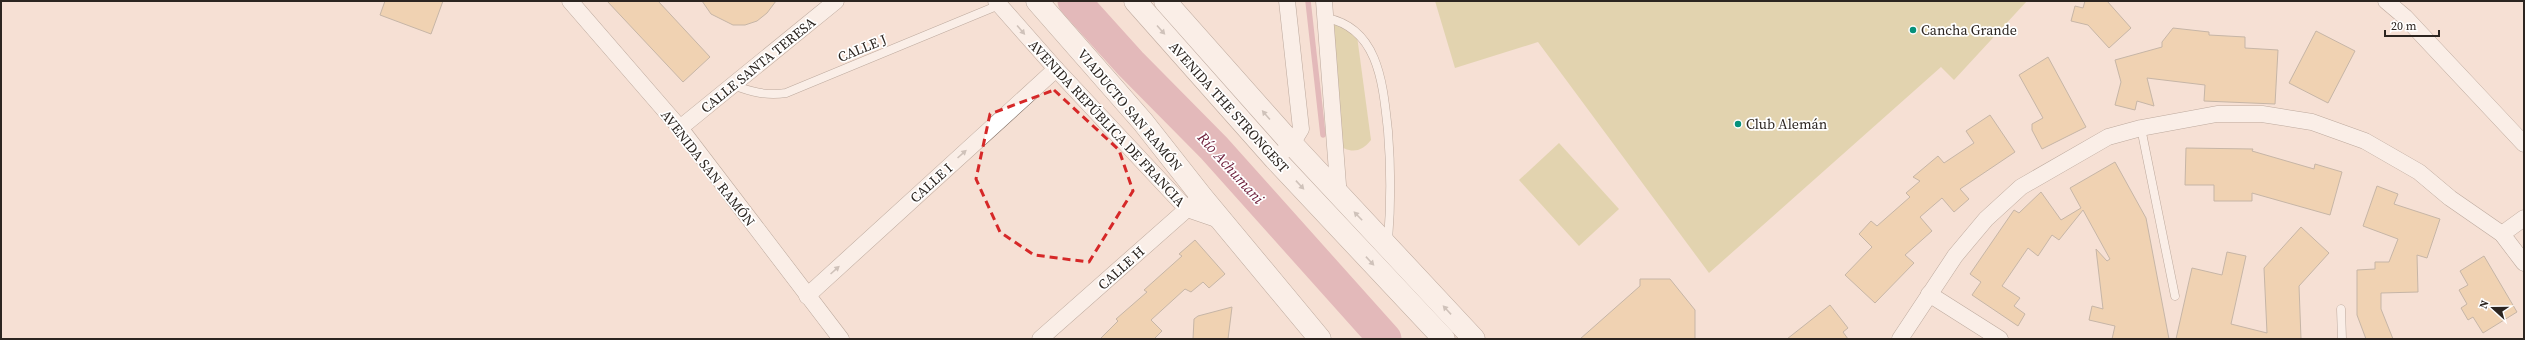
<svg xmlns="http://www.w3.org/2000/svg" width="2525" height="340" font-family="'Source Serif 4',serif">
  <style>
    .green { fill: #cac384 }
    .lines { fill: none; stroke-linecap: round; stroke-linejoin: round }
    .stream { stroke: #cd899b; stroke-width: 5.5 }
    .river { stroke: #cd899b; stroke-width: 33 }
    .building { fill: #e8c289; stroke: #8d8170 }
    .lane-casing { stroke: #79675d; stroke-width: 9 }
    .street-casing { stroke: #79675d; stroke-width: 17 }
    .secondary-casing { stroke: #79675d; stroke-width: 23 }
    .lane { stroke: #fff; stroke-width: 8 }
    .street { stroke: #fff; stroke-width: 16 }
    .secondary { stroke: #fff; stroke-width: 22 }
    .oneway { fill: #a09d9b }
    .marked { fill: none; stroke: #d62828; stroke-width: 3; stroke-dasharray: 8 5; stroke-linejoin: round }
    .poi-dot { fill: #06917b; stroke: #fff; stroke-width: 1.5 }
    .labels { text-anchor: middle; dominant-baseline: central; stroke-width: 3.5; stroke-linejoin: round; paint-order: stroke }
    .poi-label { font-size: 14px; fill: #2c2520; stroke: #fff; text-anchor: start }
    .street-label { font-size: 14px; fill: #2c2520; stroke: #fff }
    .water-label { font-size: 15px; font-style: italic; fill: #6b1b38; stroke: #fff }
  </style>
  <rect width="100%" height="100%" fill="#f5e0d4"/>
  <g class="green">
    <polygon points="1435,1 2027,1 1954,80 1941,67 1709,273 1538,42 1455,68"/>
    <path d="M1341,19L1357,36L1371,140C1360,154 1349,153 1335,143L1332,23Z"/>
    <polygon points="1559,143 1619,209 1579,246 1519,180"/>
  </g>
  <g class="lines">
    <polyline class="stream" points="1308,1 1323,135"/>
    <polyline class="river" points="1074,1 1130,63 1214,148 1385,339"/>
  </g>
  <g class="building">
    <polygon points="385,1 443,1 431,34 380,15"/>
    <polygon points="607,1 658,1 710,57 683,82"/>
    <polygon points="702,1 776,1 767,13 757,21 745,25 733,25 711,14"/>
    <polygon points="2085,1 2107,1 2131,28 2109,48 2088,25 2071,21 2075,6 2083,8"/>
    <polygon points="2173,28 2209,32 2209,35 2245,37 2245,48 2278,50 2275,104 2204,101 2205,85 2147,78 2154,106 2137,101 2135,110 2115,105 2121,82 2115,60 2162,47 2162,42"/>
    <polygon points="2316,31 2355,51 2328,103 2289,83"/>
    <polygon points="2048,57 2086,127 2042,149 2032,130 2032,124 2043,118 2019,75"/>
    <polygon points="1990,115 2015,152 1960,189 1969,199 1954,212 1942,198 1920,217 1932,231 1905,255 1914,263 1875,303 1845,275 1872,247 1859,234 1871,221 1877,226 1910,197 1906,193 1920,181 1913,177 1938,156 1944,163 1974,143 1966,131"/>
    <polygon points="2186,148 2253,149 2252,151 2314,169 2315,164 2342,172 2330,215 2252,193 2252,201 2214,201 2214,185 2185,185"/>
    <polygon points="2115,162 2146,218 2169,339 2112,339 2115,326 2089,320 2092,306 2103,309 2096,249 2107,261 2110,259 2083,210 2059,240 2052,235 2038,256 2028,248 2002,286 2020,298 2014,306 2025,314 2018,326 1972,295 1981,282 1970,274 2014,210 2019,213 2041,192 2061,220 2081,208 2070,188"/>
    <polygon points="2377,186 2398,194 2394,204 2440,219 2427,258 2417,255 2418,292 2381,293 2381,309 2393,339 2366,339 2357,315 2357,270 2375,269 2375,262 2389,262 2398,239 2363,226"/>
    <polygon points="2301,227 2329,253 2299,286 2301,339 2176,339 2192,268 2222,275 2227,252 2246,256 2231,324 2267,333 2264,268"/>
    <polygon points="1195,240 1225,274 1209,288 1203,282 1191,292 1185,289 1151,320 1162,331 1154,339 1100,339 1118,321 1116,319 1147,292 1144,290 1182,256 1179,254"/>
    <polygon points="2484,256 2517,312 2483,333 2473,317 2468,320 2461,308 2467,304 2459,290 2468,285 2460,271"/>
    <polygon points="1640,279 1670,279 1695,310 1695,339 1580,339 1640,286"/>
    <polygon points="1830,305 1848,328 1843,332 1848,339 1787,339"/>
    <polygon points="1232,307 1228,339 1193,339 1194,319 1198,316"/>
  </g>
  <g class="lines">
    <g class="lane-casing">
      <g id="lane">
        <path d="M1326,18C1380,28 1383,87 1388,131C1391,168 1391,204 1388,241"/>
        <path d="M733,85C751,92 767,96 786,93L999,5"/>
        <polyline points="2141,128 2175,296"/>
        <polyline points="2341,309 2342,339"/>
      </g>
    </g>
    <g class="street-casing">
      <g id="street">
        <polyline points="570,1 680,128 841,339"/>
        <polyline points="996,1 1056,69 1187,209 1222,221"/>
        <polyline points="1324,1 1339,198"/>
        <polyline points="2386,1 2405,17 2524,144"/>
        <polyline points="680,128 836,1"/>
        <polyline points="1284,151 1292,144 1301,129 1287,1"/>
        <polyline points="2502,234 2524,218"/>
        <polyline points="1929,294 2000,339"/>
        <polyline points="807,296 1056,69"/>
        <polyline points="1040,339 1195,202"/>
        <polyline points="1900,339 1955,256 1986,219 2021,187 2108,137 2141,128 2217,114 2262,114 2312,122 2365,141 2419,172 2450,198 2502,234 2524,263"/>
      </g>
    </g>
    <g class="secondary-casing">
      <g id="secondary">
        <polyline points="1037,1 1143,122 1202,197 1320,339"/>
        <polyline points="1135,1 1275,159 1444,339"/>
        <polyline points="1165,1 1292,144 1474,339"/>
      </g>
    </g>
    <use href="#lane" class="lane"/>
    <use href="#street" class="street"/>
    <use href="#secondary" class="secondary"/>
  </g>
  <defs><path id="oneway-solid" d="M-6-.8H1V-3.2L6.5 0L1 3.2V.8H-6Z"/></defs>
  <g class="oneway">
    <use href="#oneway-solid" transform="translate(1021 30) rotate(49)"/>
    <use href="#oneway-solid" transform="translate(1161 30) rotate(48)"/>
    <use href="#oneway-solid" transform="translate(1266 115) rotate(-131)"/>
    <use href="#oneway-solid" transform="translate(962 154) rotate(-42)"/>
    <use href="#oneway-solid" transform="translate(1300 185) rotate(47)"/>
    <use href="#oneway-solid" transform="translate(1358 216) rotate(-134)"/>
    <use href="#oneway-solid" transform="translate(1370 261) rotate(47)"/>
    <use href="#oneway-solid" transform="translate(835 270) rotate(-42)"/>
    <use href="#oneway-solid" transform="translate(1447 310) rotate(-133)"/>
  </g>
  <path d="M0 0H2525V340H0ZM1054,90L1119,150L1133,191L1089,262L1034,255L1000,232L976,179L990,114Z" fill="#f5e0d4" fill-opacity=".55" fill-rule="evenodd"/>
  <path class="marked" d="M1054,90L1119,150L1133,191L1089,262L1034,255L1000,232L976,179L990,114Z"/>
  <g class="poi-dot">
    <circle cx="1913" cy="30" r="4"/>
    <circle cx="1738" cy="124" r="4"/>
  </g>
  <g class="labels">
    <g class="poi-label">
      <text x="1921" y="30">Cancha Grande</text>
      <text x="1746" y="124">Club Alemán</text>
    </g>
    <g class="street-label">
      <text transform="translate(862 48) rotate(-22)">CALLE J</text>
      <text transform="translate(758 65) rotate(-39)">CALLE SANTA TERESA</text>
      <text transform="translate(1229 107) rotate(48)">AVENIDA THE STRONGEST</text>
      <text transform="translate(1130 110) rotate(50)">VIADUCTO SAN RAMÓN</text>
      <text transform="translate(1107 123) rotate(47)">AVENIDA REPÚBLICA DE FRANCIA</text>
      <text transform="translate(708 168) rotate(52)">AVENIDA SAN RAMÓN</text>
      <text transform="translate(931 183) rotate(-42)">CALLE I</text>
      <text transform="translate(1121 268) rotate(-42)">CALLE H</text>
    </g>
    <g class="water-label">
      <text transform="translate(1231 168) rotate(48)">Río Achumani</text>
    </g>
  </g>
  <rect width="2525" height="340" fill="none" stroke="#2c2520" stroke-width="4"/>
  <g transform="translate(2493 308) rotate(291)" stroke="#ffffff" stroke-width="3" paint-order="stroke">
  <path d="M0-3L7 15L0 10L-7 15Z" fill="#2c2520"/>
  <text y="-6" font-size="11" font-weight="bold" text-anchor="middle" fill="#2c2520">N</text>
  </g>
  <path d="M2385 30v6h54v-6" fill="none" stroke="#2c2520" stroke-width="2"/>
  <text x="2391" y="30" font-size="12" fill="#2c2520" stroke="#ffffff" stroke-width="3" paint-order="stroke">20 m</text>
</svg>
